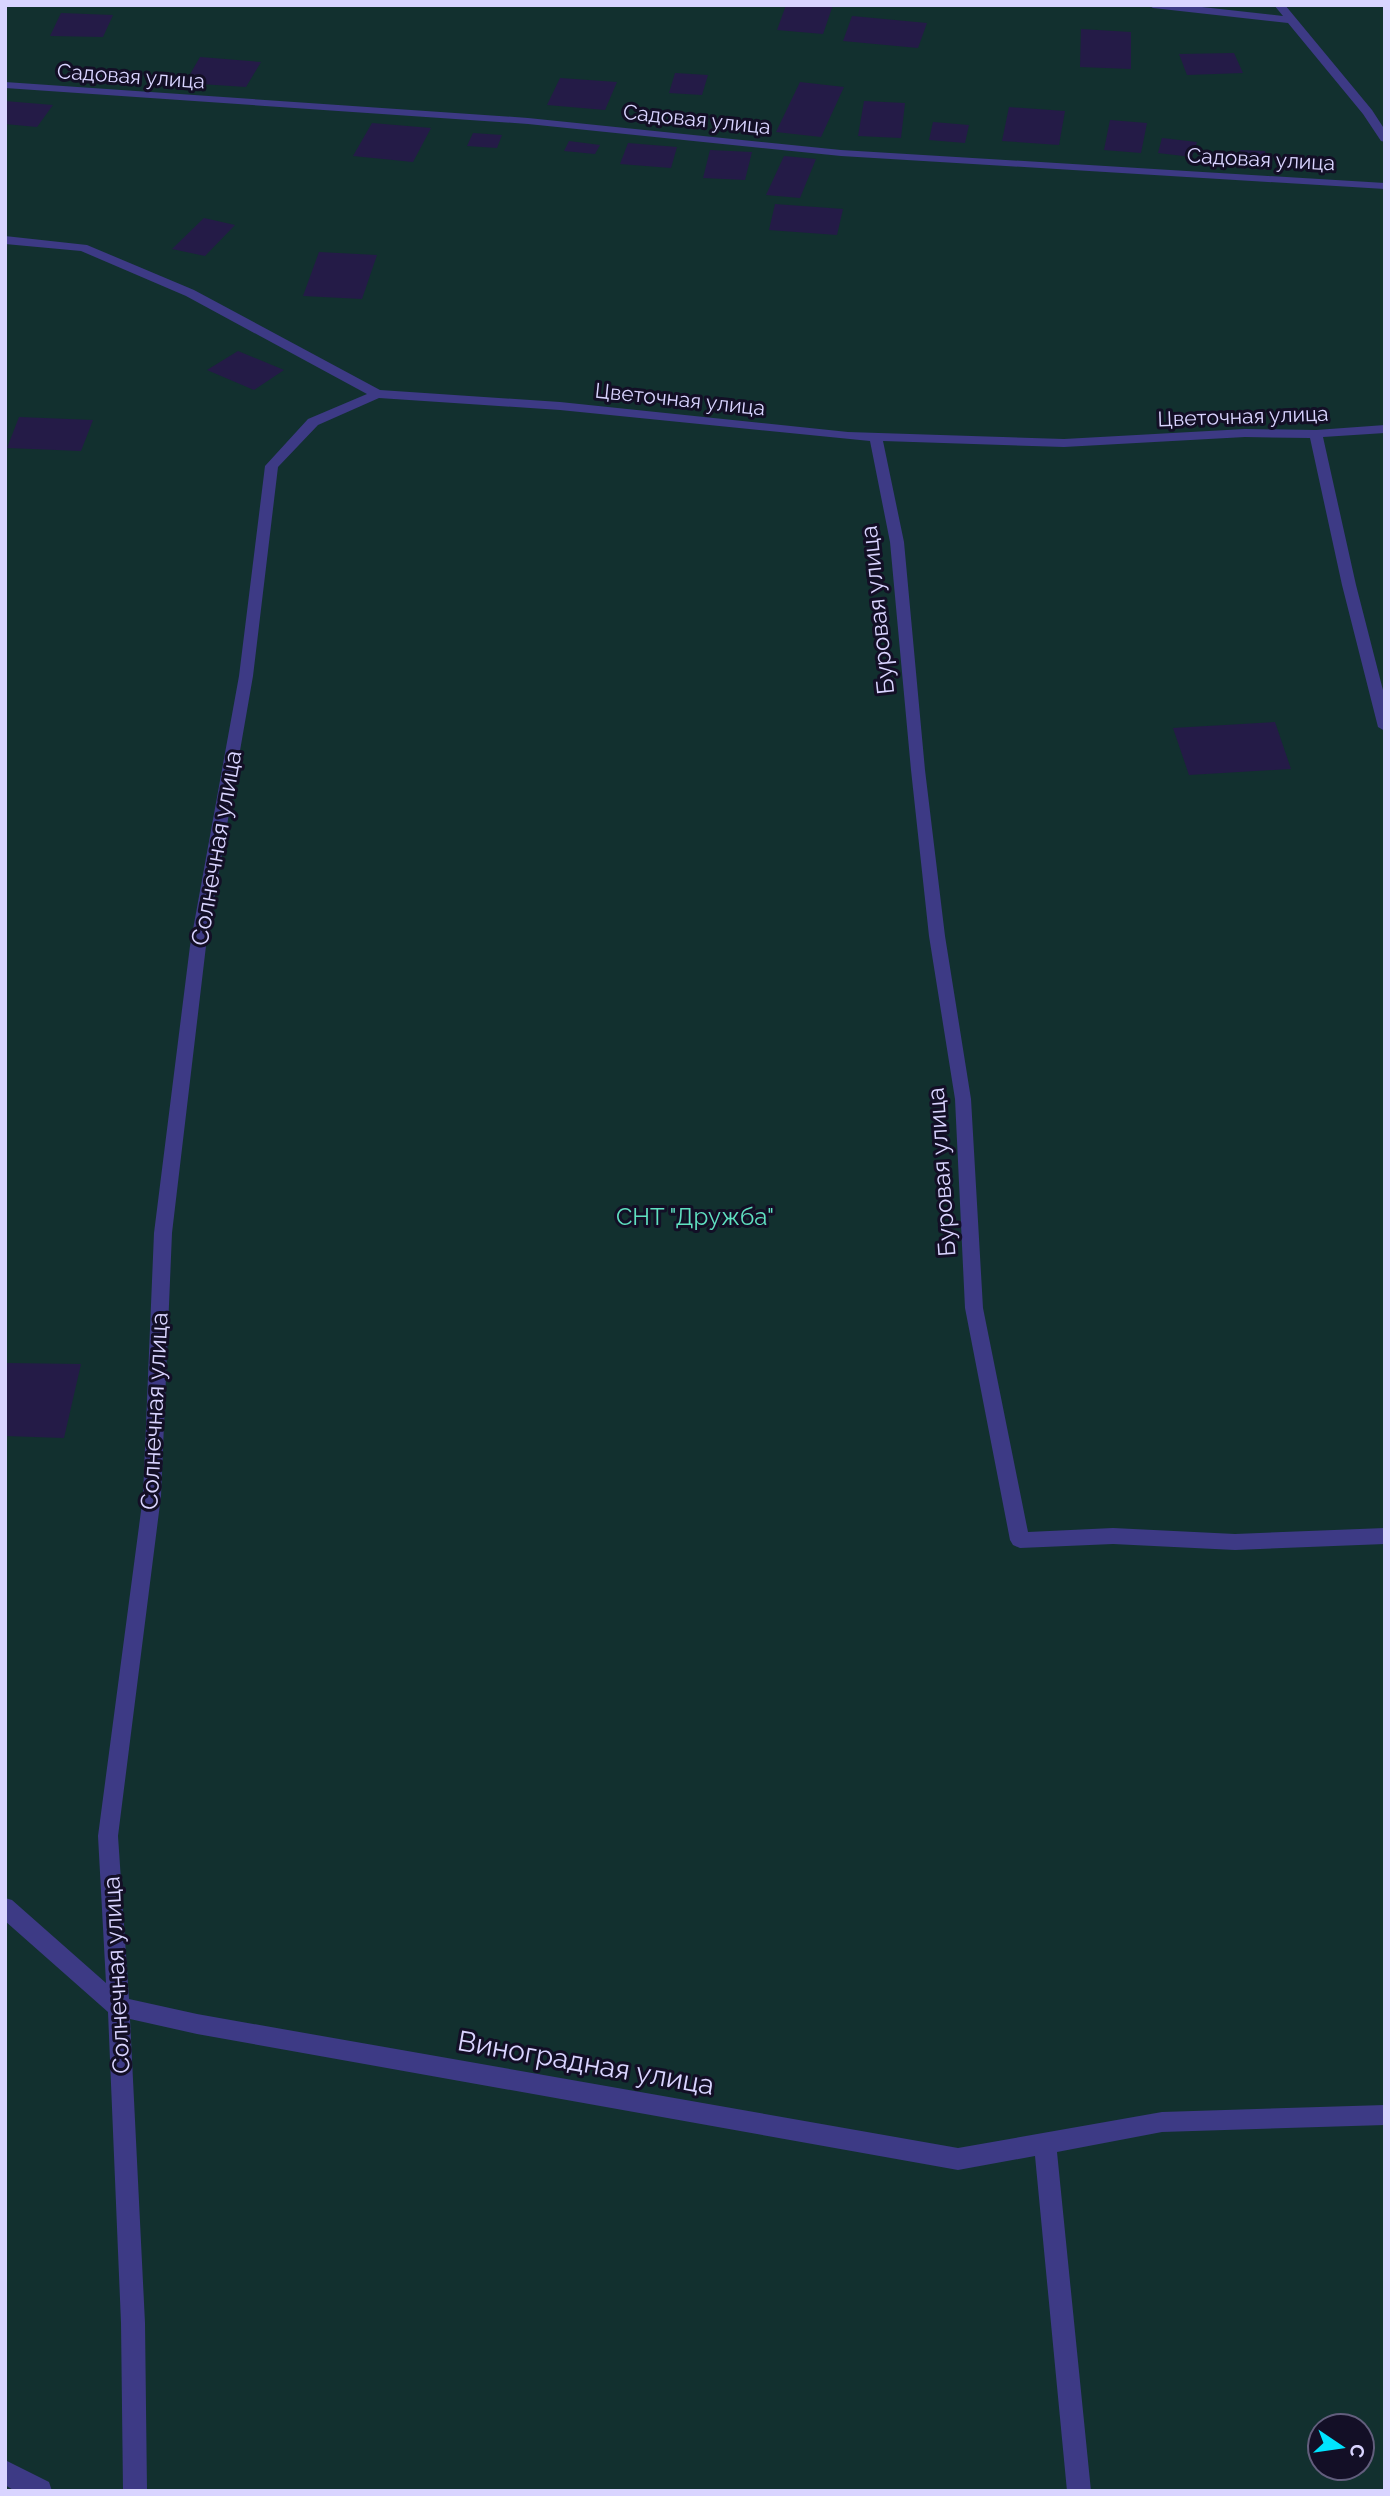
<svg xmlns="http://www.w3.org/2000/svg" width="1390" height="2496" font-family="Raleway,sans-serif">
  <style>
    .green { fill: #12302f; fill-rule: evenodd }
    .building { fill: #241b47 }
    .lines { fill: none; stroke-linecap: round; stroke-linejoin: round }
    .minor { fill: #3d3a85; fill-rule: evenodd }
    .labels { text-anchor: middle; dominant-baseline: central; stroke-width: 6; stroke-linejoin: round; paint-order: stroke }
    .far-street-label { font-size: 21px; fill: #d9d4ff; stroke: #130f26 }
    .street-label { font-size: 24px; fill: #d9d4ff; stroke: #130f26 }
    .park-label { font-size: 24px; fill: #5fe0c0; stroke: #130f26 }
    .near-street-label { font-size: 28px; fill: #d9d4ff; stroke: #130f26 }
  </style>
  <rect width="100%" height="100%" fill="#130f26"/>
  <path class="green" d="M5,5H1385V2491H5ZM1320,2426H1362V2468H1320Z"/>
  <g class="building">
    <polygon points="786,5 833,5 823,34 777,30"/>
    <polygon points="61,13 113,15 103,37 50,36"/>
    <polygon points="852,16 927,23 918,48 843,41"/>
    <polygon points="1081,29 1131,32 1131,69 1080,67"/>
    <polygon points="1234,53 1243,73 1187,75 1179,54"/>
    <polygon points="200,57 261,62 246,87 185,83"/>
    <polygon points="675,73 708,75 702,95 669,93"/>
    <polygon points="560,78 617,82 605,110 547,105"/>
    <polygon points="800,82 844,87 821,137 776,132"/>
    <polygon points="5,101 53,105 37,127 5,124"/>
    <polygon points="864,101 905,103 901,138 858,136"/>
    <polygon points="1009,107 1065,111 1059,145 1002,141"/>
    <polygon points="1110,120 1147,123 1141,153 1104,150"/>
    <polygon points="933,122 969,125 965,143 929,140"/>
    <polygon points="372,123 431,128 413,162 353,156"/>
    <polygon points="473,133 502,135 497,148 467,146"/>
    <polygon points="1162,138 1197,142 1192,157 1158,153"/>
    <polygon points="569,141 600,145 595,154 564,151"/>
    <polygon points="628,143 677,147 671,168 620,164"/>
    <polygon points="710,150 752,152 745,180 703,178"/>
    <polygon points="1240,150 1265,151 1267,162 1243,162"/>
    <polygon points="784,156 816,159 800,198 766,195"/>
    <polygon points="775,204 843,209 837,235 769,230"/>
    <polygon points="204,218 235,225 205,256 172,249"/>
    <polygon points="319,252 377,255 362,299 303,296"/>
    <polygon points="238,351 284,370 254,390 207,370"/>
    <polygon points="19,417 93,420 81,451 7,448"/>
    <polygon points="1275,722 1291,769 1189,775 1173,728"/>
    <polygon points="5,1363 81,1364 64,1438 5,1436"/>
  </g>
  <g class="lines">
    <g class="minor">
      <polygon points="1148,5 1184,5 1283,16 1274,5 1285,5 1372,110 1385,130 1385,142 1381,141 1363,114 1288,23 1153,8"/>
      <polygon points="5,82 528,118 841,150 1385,183 1385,189 841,156 528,124 5,88"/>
      <polygon points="5,236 87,245 194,290 380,390 560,402 848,432 1064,439 1245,429 1316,430 1385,425 1385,433 1323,437 1356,585 1385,698 1385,731 1378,727 1342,585 1310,438 1245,437 1064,447 883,441 904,542 925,770 945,936 971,1099 983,1308 1028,1532 1113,1528 1235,1534 1385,1528 1385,1544 1235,1550 1113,1544 1020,1548 1013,1545 1010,1540 965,1308 955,1099 929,936 911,770 890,542 870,441 560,410 379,398 318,425 278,467 253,676 206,946 172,1233 161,1496 118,1836 129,1999 197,2014 958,2148 1162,2112 1385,2105 1385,2125 1162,2132 1057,2152 1091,2491 1067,2491 1035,2156 958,2170 197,2034 130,2019 145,2323 147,2491 123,2491 121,2323 108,2012 5,1921 5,1898 12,1900 106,1983 98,1836 143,1496 154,1233 190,946 239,676 265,466 308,419 367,394 186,296 81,251 5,244"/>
      <polygon points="5,2460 49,2482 52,2491 15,2491 5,2485"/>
    </g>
  </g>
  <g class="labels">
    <g class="far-street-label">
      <text transform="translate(131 76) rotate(4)">Садовая улица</text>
      <text transform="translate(697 119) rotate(6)">Садовая улица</text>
      <text transform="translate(1261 159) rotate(3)">Садовая улица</text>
      <text transform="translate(680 399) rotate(6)">Цветочная улица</text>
      <text transform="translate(1243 416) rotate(-2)">Цветочная улица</text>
    </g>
    <g class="street-label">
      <text transform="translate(877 610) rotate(-96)">Буровая улица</text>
      <text transform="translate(216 848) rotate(-80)">Солнечная улица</text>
      <text transform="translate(941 1172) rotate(-94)">Буровая улица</text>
      <text transform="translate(154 1411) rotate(-87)">Солнечная улица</text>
      <text transform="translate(116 1975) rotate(-93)">Солнечная улица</text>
    </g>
    <g class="park-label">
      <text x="695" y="1216">СНТ "Дружба"</text>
    </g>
    <g class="near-street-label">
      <text transform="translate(586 2063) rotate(10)">Виноградная улица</text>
    </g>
  </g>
  <rect width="1390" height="2496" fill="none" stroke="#d9d4ff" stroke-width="14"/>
  <g transform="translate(1341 2447) rotate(103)"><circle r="33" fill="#130f26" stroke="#625e7d" stroke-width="2"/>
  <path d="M0-5L12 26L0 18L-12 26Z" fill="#00e5ff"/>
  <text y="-10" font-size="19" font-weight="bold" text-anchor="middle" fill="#d9d4ff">С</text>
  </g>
</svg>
